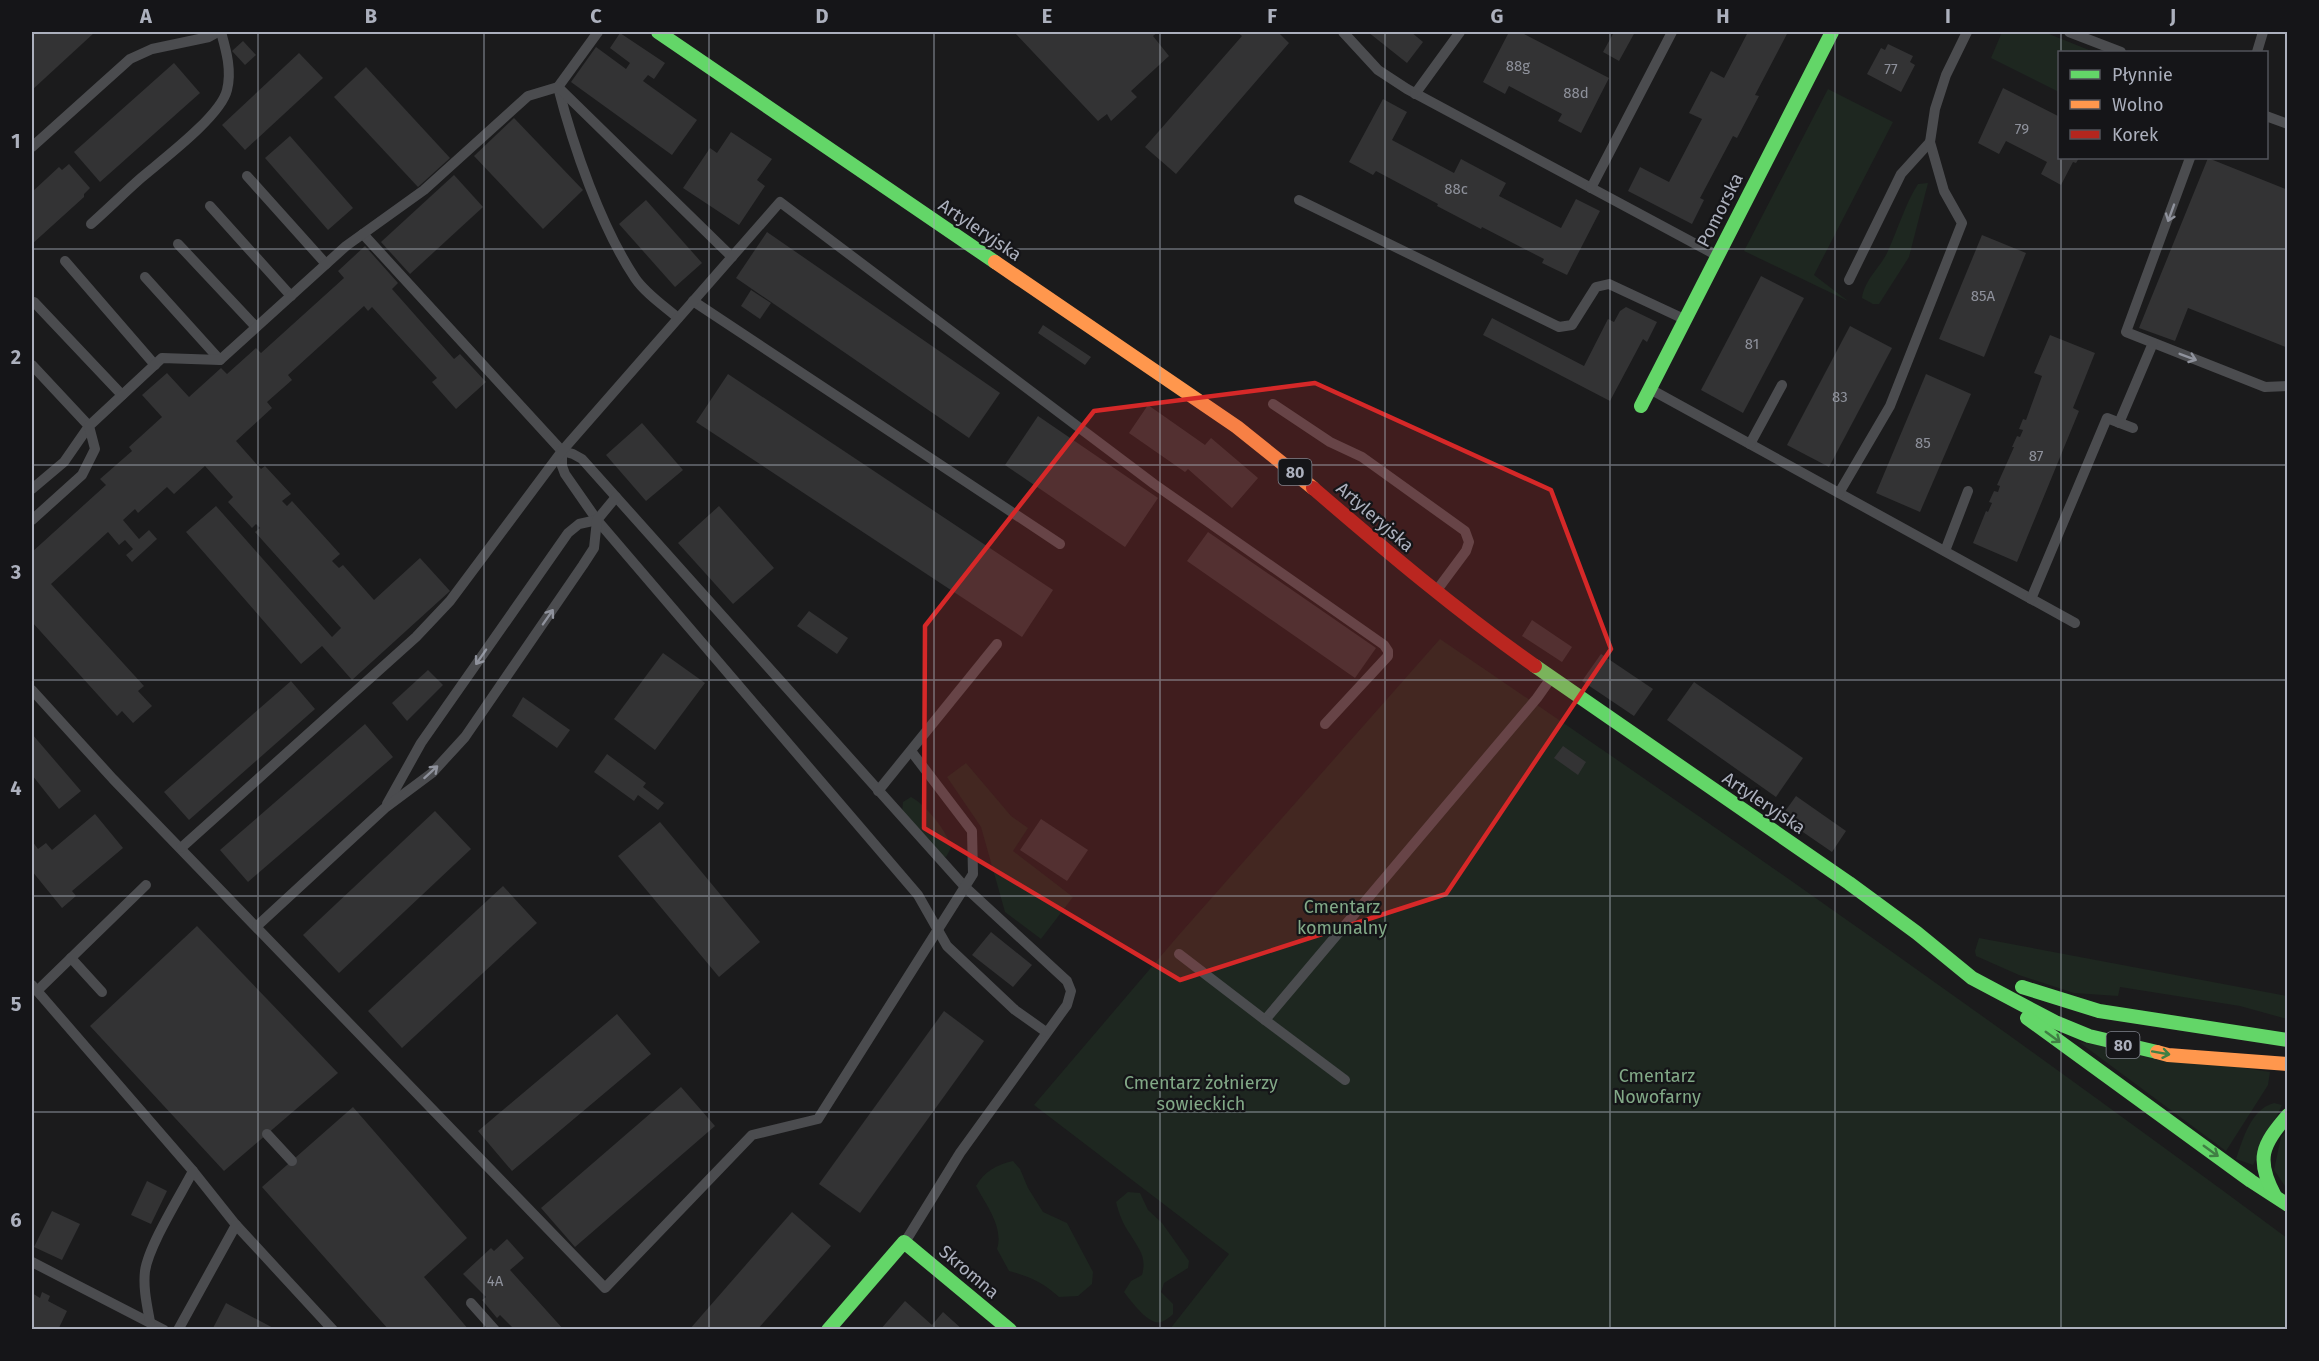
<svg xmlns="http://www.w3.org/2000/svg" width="2319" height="1361" font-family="'Fira Sans',sans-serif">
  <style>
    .green { fill: #1e2720 }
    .building { fill: #333334 }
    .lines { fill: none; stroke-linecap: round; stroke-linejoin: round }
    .lane { stroke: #4b4c4f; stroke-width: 10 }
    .fast { stroke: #63d668; stroke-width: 14 }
    .slow { stroke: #ff974d; stroke-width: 14 }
    .jam { stroke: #b3261e; stroke-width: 14 }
    .oneway { stroke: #8f929c }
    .oneway2 { stroke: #407f44 }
    .marked { fill: #d62828; fill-opacity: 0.2; stroke: #d62828; stroke-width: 4.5; stroke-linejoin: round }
    .grid { fill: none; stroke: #acb0bd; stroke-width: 1.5; stroke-opacity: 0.55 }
    .labels { text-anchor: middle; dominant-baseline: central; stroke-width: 4.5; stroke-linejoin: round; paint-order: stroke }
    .number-label { font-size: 15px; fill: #8e919b }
    .shield { fill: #151518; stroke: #7f828c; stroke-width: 1.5 }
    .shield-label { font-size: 16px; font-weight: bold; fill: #acb0bd }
    .street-label { font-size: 18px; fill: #acb0bd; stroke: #151518 }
    .park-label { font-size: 18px; fill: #82a987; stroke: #151518 }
    .neatline { fill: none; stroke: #acb0bd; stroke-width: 2 }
    .grid-label { font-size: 20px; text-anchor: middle; font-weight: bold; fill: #acb0bd }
  </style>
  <rect width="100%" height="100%" fill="#1b1b1c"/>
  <g class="green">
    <polygon points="2002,32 2044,32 2094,52 2060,52 2059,92 1991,58"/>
    <polygon points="1828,89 1893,122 1814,275 1848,301 1744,251"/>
    <path d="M1928,183L1909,257L1879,304H1873L1862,298C1865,279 1879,269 1887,253C1898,230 1904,206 1918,184Z"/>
    <path d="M1440,639C1727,833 2009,1032 2287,1238V1329H1170L1229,1254L1034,1105L1178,936Z"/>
    <polygon points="966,763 1011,816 1028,828 1013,851 1073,897 1041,939 1005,912 981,827 947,777"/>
    <path d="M911,797C926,805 948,832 951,848L946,857L942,856L902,813L903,802Z"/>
    <polygon points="1979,938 2287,996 2287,1019 2240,1006 2120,987 2118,996 2074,993 2019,975 1976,956 1975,951"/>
    <polygon points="2079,1042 2270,1072 2268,1085 2226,1151"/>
    <path d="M2274,1103L2282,1105L2253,1165L2236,1159C2243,1139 2251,1109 2274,1103Z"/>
    <polygon points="2287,1130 2287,1189 2274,1170 2281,1137"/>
    <path d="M1013,1161L1020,1169L1028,1188L1043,1212L1067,1223L1093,1272L1092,1284L1078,1296L1059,1297C1044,1283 1029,1276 1009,1271L997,1249C1004,1227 986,1205 976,1186C985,1171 996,1165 1013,1161Z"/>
    <path d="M1128,1192L1140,1193L1148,1210L1162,1223L1189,1261L1188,1268L1164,1283L1161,1292L1173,1304V1314C1170,1317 1165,1321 1161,1322C1149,1326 1131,1301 1124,1292L1131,1281L1142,1275C1147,1257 1139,1249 1130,1234C1123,1224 1119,1214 1116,1202Z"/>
  </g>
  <g class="building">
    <polygon points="32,32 95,32 32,90"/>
    <polygon points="1014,32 1158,32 1153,36 1169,56 1131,91 1137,97 1111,121 1107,114 1098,121"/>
    <polygon points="1237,32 1278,32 1289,43 1176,174 1145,147 1242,36"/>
    <polygon points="1368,32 1411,32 1423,42 1407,63"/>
    <polygon points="1509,32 1520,32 1609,78 1581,133 1558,121 1562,114 1509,86 1505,94 1483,82"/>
    <polygon points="1614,32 1635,32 1619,61 1603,52"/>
    <polygon points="1748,32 1793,32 1791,34 1788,32 1755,95 1759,96 1737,138 1733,136 1700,198 1704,200 1692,224 1628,191 1640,167 1669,182 1702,119 1689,113 1711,71 1724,78"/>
    <polygon points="620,33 665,63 654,79 648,75 643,81 697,120 672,155 571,82 596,47 626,69 630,63 610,48"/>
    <polygon points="243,41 256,55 245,65 232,51"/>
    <polygon points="1888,44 1913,56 1910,62 1915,65 1901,92 1867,74 1881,48 1885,50"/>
    <polygon points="299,53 323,78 245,150 222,125"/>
    <polygon points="174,63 200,93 100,182 74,152"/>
    <polygon points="366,67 450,158 418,187 334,97"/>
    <polygon points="2003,88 2060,117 2060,158 2079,158 2076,163 2073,162 2061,185 2041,174 2047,162 2006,141 1999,154 1978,143"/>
    <polygon points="1383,99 1407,112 1392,140 1454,173 1461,159 1506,183 1499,196 1561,228 1576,199 1600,211 1567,275 1542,263 1544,259 1482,227 1481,229 1437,206 1438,204 1376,171 1373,175 1349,162"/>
    <polygon points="514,118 583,190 543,229 474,156"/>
    <polygon points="731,132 772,159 757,180 765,186 739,225 683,188 710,148 717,153"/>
    <polygon points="290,136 353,208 328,230 265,158"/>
    <polygon points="2208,158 2288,190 2288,348 2188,308 2175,341 2139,328"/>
    <polygon points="69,164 90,188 84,194 84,197 32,244 32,192 59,167 62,170"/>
    <polygon points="454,175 483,207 410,274 381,242"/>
    <polygon points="646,200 702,263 675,287 619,224"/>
    <polygon points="767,232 1000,393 969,438 736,278"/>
    <polygon points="1982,235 2026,253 1984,357 1939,339"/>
    <polygon points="365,246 398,283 392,289 454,359 460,354 486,382 456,409 432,382 437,378 372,307 368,311 364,306 288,375 292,380 267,402 272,408 236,441 261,469 265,466 291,494 282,501 287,506 292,501 340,554 332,561 339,568 343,565 374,600 420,558 450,591 352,680 322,646 301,664 186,532 216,506 332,637 341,628 255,532 260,528 256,524 252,528 228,502 233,497 205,466 174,494 167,487 138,513 135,509 123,520 139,539 149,530 157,539 132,562 126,555 133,549 125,540 119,545 108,532 51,584 144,686 138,691 152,706 133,723 122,711 117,716 32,622 32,613 34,611 32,609 32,552 106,485 100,479 132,451 129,447 162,417 142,395 167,373 189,397 221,368 227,374 256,348 261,353 344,278 338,271"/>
    <polygon points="1761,276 1804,298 1743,413 1701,390"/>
    <polygon points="751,290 771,303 760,319 741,306"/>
    <polygon points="1626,307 1657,322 1647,342 1643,339 1610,401 1483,335 1492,318 1584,366 1608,319 1614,322 1620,311"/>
    <polygon points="1043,325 1091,357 1085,365 1038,333"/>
    <polygon points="1850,326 1892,348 1829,467 1787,445"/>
    <polygon points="2050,335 2095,353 2073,408 2079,411 2017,562 1973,543 1986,511 1988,512 1992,503 1989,502 1994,491 1998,492 2000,486 1997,485 2014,447 2012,447 2017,436 2020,437 2023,430 2019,429 2023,419 2026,420 2042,376 2034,373"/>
    <polygon points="728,374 1053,590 1022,637 696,422"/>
    <polygon points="1926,374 1971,394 1920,512 1876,493"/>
    <polygon points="1148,405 1205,445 1211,438 1258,478 1232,508 1188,469 1185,472 1129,433"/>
    <polygon points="1038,416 1158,498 1125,547 1005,465"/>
    <polygon points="642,423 683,470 646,501 606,455"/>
    <polygon points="719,506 774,568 733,604 678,543"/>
    <polygon points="1208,532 1376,648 1355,678 1187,561"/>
    <polygon points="809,611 848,638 837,654 797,626"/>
    <polygon points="1532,620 1572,647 1562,662 1522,636"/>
    <polygon points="663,653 705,683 655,750 614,719"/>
    <polygon points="1601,654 1653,689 1634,716 1582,681"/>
    <polygon points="428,670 443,685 407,721 392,703"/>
    <polygon points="291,681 315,709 189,820 164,792"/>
    <polygon points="1694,682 1803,758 1776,797 1667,720"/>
    <polygon points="523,697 570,730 557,748 512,716"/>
    <polygon points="365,724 393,757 248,882 220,850"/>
    <polygon points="32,734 81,791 59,809 32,775"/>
    <polygon points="1563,746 1586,762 1578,775 1554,758"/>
    <polygon points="607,754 646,783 643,787 664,803 658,810 638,795 634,801 594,772"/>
    <polygon points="1796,796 1846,831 1832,852 1781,817"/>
    <polygon points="435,811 471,849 339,973 303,935"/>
    <polygon points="95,814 123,848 72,891 76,896 62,908 32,871 32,841 38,849 46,843 52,850"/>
    <polygon points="1041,819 1088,850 1067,881 1020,850"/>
    <polygon points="660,822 760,942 719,977 618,856"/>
    <polygon points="503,886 537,923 402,1048 368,1011"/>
    <polygon points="197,926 338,1073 224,1171 90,1026"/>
    <polygon points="991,932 1032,965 1013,987 972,955"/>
    <polygon points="944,1011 984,1041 860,1213 819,1184"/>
    <polygon points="617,1014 651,1054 512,1171 478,1131"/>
    <polygon points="681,1087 715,1126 575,1247 541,1208"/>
    <polygon points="353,1107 467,1238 424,1277 469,1330 389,1330 262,1187"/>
    <polygon points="147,1181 167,1191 151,1224 131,1215"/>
    <polygon points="52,1211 80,1224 62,1260 34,1247"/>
    <polygon points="792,1212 831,1246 757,1330 689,1330"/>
    <polygon points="507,1239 524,1258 510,1270 564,1330 515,1330 500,1315 497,1318 482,1300 486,1297 463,1274 491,1248 494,1251"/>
    <polygon points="42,1292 50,1296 48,1301 67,1311 58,1330 32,1330 32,1293 40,1298"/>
    <polygon points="905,1301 932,1325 943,1312 963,1330 880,1330"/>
    <polygon points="226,1303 277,1330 212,1330"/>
  </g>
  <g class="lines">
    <g class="lane">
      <path d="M598,32L558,87C573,146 601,227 635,278C645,293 664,306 678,318"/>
      <polyline points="1343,32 1378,70 1407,89 1716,255"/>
      <polyline points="2069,32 2121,52"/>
      <polyline points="2257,52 2263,32"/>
      <polyline points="1415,94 1460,32"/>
      <polyline points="2266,116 2288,124"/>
      <polyline points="32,147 130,59 152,49 209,37 218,32"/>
      <polyline points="2190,158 2126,332 2265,387 2288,386"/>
      <polyline points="247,176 326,264"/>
      <polyline points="1591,188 1672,32"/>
      <polyline points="1299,200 1559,327 1572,325 1596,287 1609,284 1684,319"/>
      <polyline points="210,206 291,296"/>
      <path d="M91,224C108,209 124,193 141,178C162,160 221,116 227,90C232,70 226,50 221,32"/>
      <polyline points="363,234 562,451 573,454 582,459 965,887 1067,981 1071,991 1067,1005 960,1153 905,1242"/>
      <polyline points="178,244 256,327"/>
      <polyline points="65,261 155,365"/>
      <polyline points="145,277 220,360"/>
      <polyline points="1849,280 1901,174 1930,142"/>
      <polyline points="693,301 1060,544"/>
      <polyline points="34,302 122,395"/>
      <polyline points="32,365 89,426 64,462 32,489"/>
      <polyline points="1650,389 2075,623"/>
      <polyline points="1273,404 1330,442 1362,457 1465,531 1469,542 1466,551 1437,590"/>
      <polyline points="2119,423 2153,343"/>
      <polyline points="1750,444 1782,385"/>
      <polyline points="562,452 562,466 565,474 597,520 918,895 947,946 1015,1010 1046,1032"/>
      <polyline points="1839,493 1890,406 1962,223 1944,191 1930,142 1935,109 1946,75 1967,32"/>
      <polyline points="32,520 82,475 95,449 89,426 162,358 220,360 346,246 424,190 528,96 558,87 732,257"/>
      <polyline points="1945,551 1968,491"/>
      <polyline points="2031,599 2107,418 2133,428"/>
      <polyline points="32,690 113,779 605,1288 752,1135 818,1119 973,874 972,831 911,751"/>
      <polyline points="878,791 997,644"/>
      <polyline points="387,804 421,743 568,533 579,524 597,520"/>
      <polyline points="181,848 416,637 450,601 562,451 780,202 1154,484 1384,645 1388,651 1388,656 1325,724"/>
      <polyline points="257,926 385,808 432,773 465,737 583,565 594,548 597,520 616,497"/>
      <polyline points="1179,954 1265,1020 1537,698 1549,681"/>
      <polyline points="71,958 102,992"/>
      <polyline points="32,985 193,1171 236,1225 333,1330"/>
      <polyline points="37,991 146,885"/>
      <polyline points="1265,1020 1345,1080"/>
      <polyline points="267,1134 292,1161"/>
      <polyline points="32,1262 164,1330"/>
      <polyline points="471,1303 495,1330"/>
      <path d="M150,1322C147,1305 143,1288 145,1271C149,1245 180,1196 193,1171"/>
      <polyline points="178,1330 236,1225"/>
    </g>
    <g class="fast">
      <polyline points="658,32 995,262"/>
      <polyline points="1641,406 1832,32"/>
      <polyline points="1535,666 1849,883 1917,933 1972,978 2055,1022 2089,1036 2157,1052"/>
      <polyline points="2022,987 2099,1011 2288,1040"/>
      <polyline points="2027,1018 2251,1181 2288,1205"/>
      <path d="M2275,1196C2255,1159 2262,1145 2288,1115"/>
      <polyline points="828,1330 904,1242 1010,1330"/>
    </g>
    <g class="slow">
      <polyline points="995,262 1237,427 1313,488"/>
      <polyline points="2157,1052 2168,1055 2288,1064"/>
    </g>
    <path class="jam" d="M1313,488C1385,550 1457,611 1535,666"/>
  </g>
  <defs><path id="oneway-shaft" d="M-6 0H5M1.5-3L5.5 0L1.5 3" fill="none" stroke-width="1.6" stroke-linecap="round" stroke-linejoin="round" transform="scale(1.5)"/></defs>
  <g class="oneway">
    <use href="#oneway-shaft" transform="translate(2171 213) rotate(110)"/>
    <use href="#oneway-shaft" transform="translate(2188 357) rotate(21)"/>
    <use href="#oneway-shaft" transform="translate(548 617) rotate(-55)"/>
    <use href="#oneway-shaft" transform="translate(481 657) rotate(125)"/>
    <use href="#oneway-shaft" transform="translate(431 772) rotate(-42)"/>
  </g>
  <g class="oneway2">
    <use href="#oneway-shaft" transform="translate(2053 1037) rotate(36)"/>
    <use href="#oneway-shaft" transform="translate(2161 1053) rotate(10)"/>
    <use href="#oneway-shaft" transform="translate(2211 1151) rotate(36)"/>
  </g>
  <path class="marked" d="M1315,383L1551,490L1611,649L1446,894L1180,980L924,828L925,626L1094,411Z"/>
  <path class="grid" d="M258,32V1330M484,32V1330M709,32V1330M934,32V1330M1160,32V1330M1385,32V1330M1610,32V1330M1835,32V1330M2061,32V52M2061,158V1330M32,249H2288M32,465H2288M32,680H2288M32,896H2288M32,1112H2288"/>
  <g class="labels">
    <g class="number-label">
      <text x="1518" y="66">88g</text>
      <text x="1891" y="69">77</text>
      <text x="1576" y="93">88d</text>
      <text x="2022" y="129">79</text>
      <text x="1456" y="189">88c</text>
      <text x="1983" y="296">85A</text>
      <text x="1752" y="344">81</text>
      <text x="1840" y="397">83</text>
      <text x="1923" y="443">85</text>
      <text x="2036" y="456">87</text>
      <text x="495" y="1281">4A</text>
    </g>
    <g class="shield">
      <rect x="1278.5" y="459" width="33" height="26" rx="4.5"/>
      <rect x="2106.5" y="1032" width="33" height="26" rx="4.5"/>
    </g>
    <g class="shield-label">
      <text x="1295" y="472">80</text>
      <text x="2123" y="1045">80</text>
    </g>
    <g class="street-label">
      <text transform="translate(1720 210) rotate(-63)">Pomorska</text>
      <text transform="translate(980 230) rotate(34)">Artyleryjska</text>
      <text transform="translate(1375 517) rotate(41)">Artyleryjska</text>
      <text transform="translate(1764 803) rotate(34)">Artyleryjska</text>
      <text transform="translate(969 1272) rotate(40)">Skromna</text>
    </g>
    <g class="park-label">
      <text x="1342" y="907">Cmentarz<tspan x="1342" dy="21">komunalny</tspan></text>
      <text x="1657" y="1076">Cmentarz<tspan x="1657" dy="21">Nowofarny</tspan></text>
      <text x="1201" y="1083">Cmentarz żołnierzy<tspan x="1201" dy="21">sowieckich</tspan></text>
    </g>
  </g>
  <rect width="2319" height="1361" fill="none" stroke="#151518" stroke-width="66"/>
  <rect x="2058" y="51" width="210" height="108" fill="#151518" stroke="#51535a" stroke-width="1.5"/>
  <rect x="2070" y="70" width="30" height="9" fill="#63d668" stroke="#51535a" stroke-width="1.5"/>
  <text x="2112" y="81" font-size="18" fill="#acb0bd">Płynnie</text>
  <rect x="2070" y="100" width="30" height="9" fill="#ff974d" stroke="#51535a" stroke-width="1.5"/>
  <text x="2112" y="111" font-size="18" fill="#acb0bd">Wolno</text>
  <rect x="2070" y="130" width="30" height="9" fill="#b3261e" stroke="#51535a" stroke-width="1.5"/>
  <text x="2112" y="141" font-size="18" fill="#acb0bd">Korek</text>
  <rect x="33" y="33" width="2253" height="1295" class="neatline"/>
  <g class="grid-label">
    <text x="146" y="23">A</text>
    <text x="371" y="23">B</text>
    <text x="596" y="23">C</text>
    <text x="822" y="23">D</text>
    <text x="1047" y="23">E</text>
    <text x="1272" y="23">F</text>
    <text x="1497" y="23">G</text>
    <text x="1723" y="23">H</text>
    <text x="1948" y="23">I</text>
    <text x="2173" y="23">J</text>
    <text x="16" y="148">1</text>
    <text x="16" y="364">2</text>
    <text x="16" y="579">3</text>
    <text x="16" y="795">4</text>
    <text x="16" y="1011">5</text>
    <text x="16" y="1227">6</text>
  </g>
</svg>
